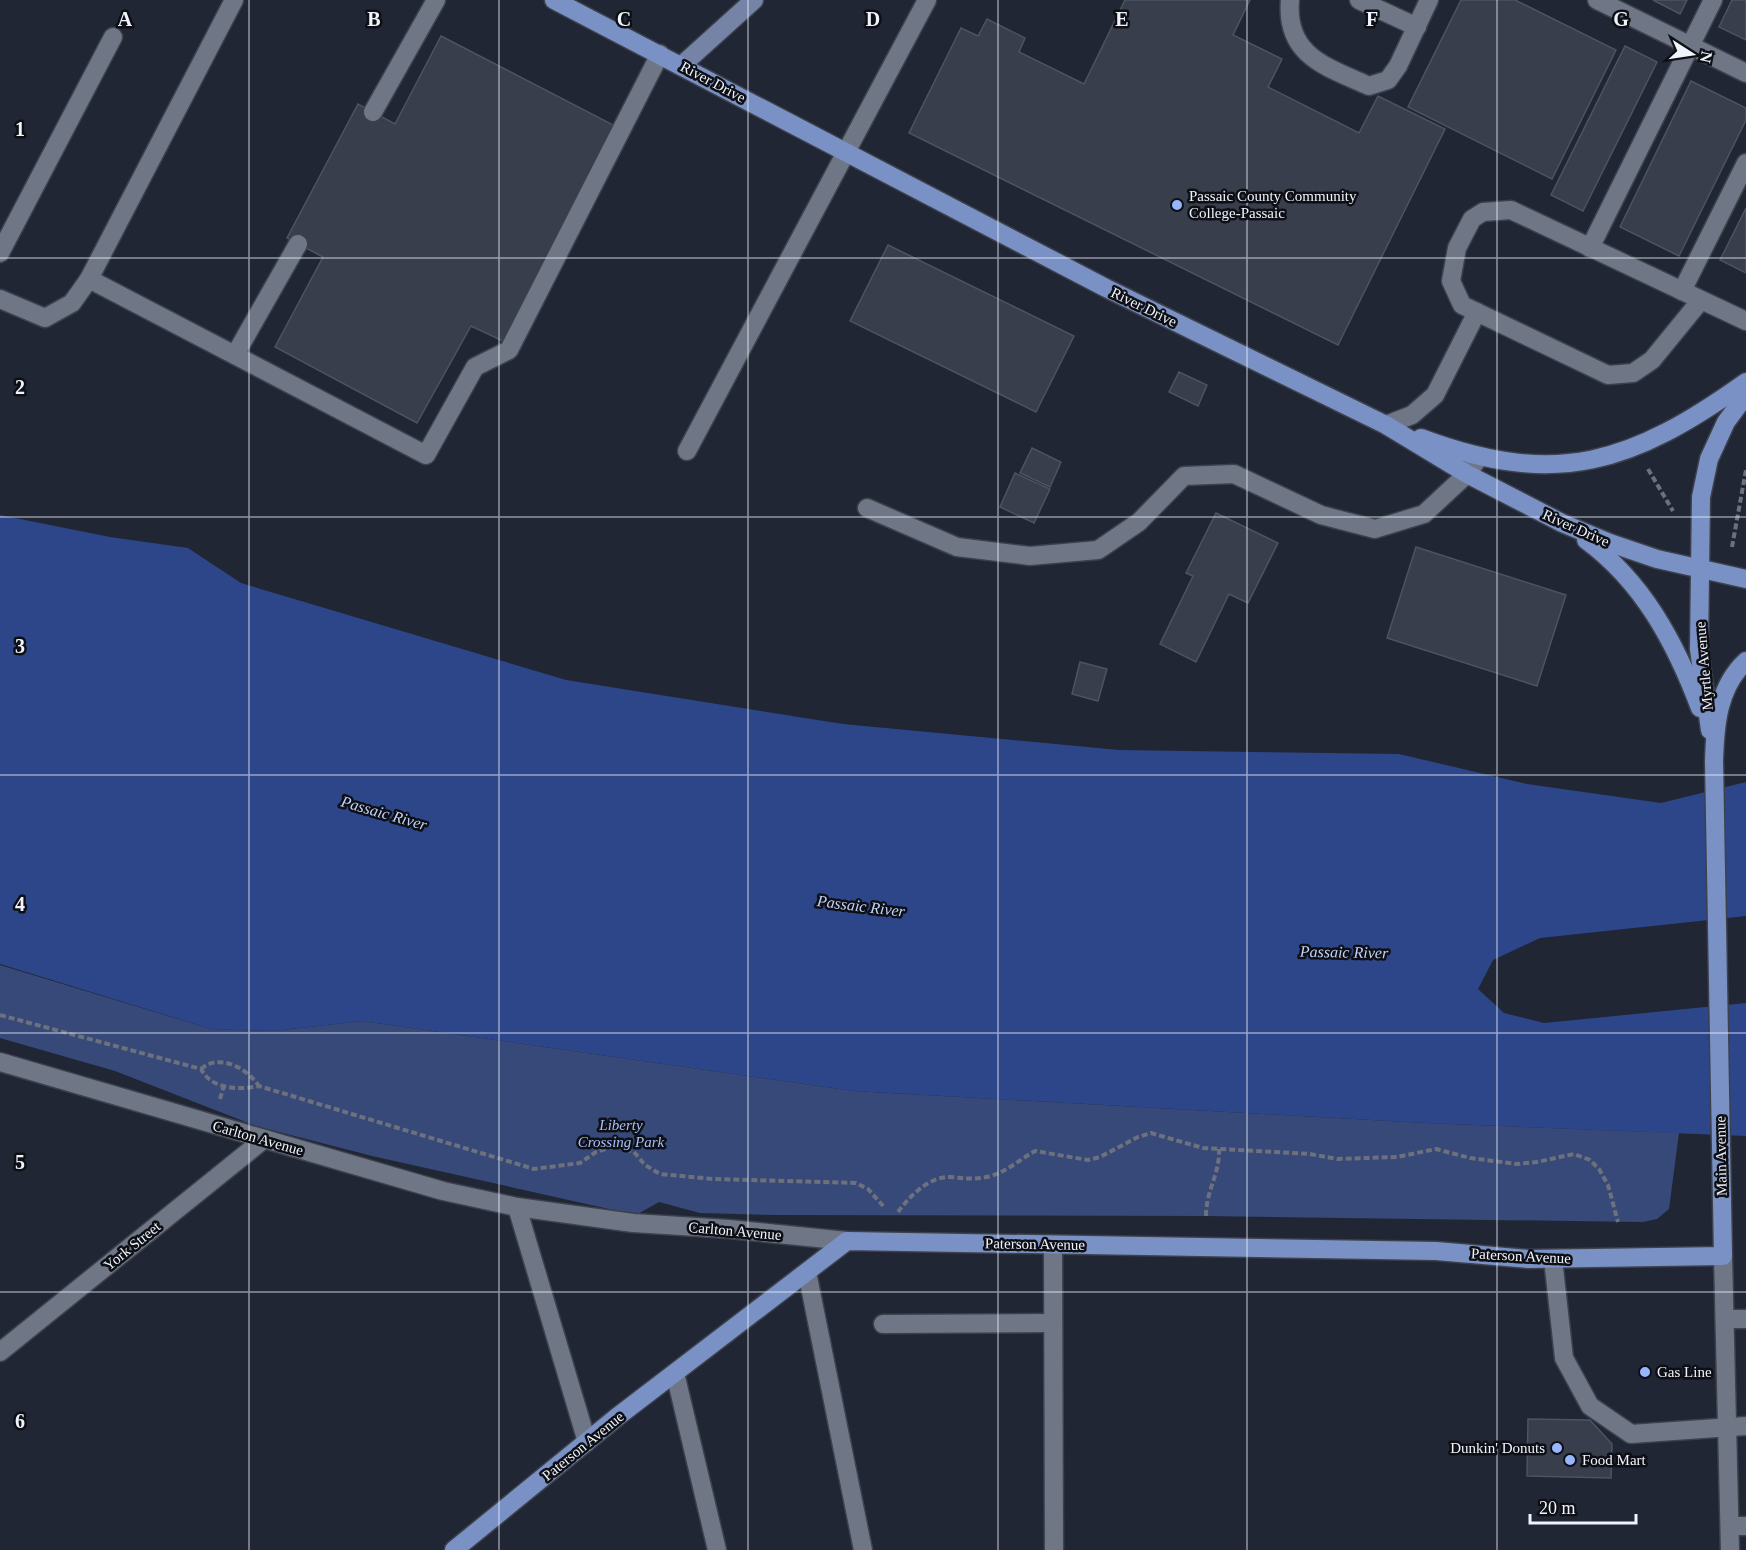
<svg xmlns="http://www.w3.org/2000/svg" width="1746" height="1550" font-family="'Times New Roman',serif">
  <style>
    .green { fill: #364978 }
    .water { fill: #2d4689 }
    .pier { fill: #212634 }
    .building { fill: #383e4c; stroke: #4c5361; stroke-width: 1.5 }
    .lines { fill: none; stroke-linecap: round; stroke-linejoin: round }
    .service-casing { stroke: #3c414c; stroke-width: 21 }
    .minor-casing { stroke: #3c414c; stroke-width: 21 }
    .tertiary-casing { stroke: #3c414c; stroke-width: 21 }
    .secondary-casing { stroke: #3c414c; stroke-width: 21 }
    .primary-casing { stroke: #3c414c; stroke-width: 21 }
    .path { stroke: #6c717d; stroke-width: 4; stroke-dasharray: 6 3; stroke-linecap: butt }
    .service { stroke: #6f7787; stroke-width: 18 }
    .minor { stroke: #6f7787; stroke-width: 18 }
    .tertiary { stroke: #6f7787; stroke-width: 18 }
    .secondary { stroke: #7584a6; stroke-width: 18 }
    .primary { stroke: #7a91c5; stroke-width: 18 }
    .grid { fill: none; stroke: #eef3fc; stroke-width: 1.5; stroke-opacity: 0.55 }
    .poi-dot { fill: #97b6fd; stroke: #0d0f15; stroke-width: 2 }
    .labels { text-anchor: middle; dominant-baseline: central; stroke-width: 5; stroke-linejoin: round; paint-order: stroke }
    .street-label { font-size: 15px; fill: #eef3fc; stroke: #0d0f15 }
    .poi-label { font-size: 15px; fill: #eef3fc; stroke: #0d0f15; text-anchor: start }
    .park-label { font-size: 15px; font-style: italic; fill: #a7c0fb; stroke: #0d0f15 }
    .water-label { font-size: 16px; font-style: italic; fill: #c1d3fa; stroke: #0d0f15 }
    .grid-label { font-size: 20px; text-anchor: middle; font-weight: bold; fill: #eef3fc; stroke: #0d0f15; stroke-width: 5; stroke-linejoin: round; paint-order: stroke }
  </style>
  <rect width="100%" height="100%" fill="#212634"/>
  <polygon class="green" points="0,965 211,1029 273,1031 362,1021 854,1091 1425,1123 1679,1133 1669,1209 1657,1219 1643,1222 1206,1216 775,1215 700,1213 659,1202 636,1215 372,1156 256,1126 115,1071 0,1038"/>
  <polygon class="water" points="0,515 110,537 188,548 241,583 566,680 843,724 1119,750 1399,754 1527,784 1661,803 1746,782 1746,1136 1425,1123 854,1091 362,1021 273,1031 211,1029 0,964"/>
  <polygon class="pier" points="1746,916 1746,1003 1544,1023 1504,1013 1478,989 1493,960 1540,938"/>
  <g class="building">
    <polygon points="1125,0 1250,0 1233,35 1282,59 1268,87 1359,133 1378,96 1445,129 1338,345 909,133 961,28 978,36 987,19 1025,38 1019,52 1084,84"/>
    <polygon points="1461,0 1515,0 1616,50 1552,179 1408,107"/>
    <polygon points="1653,0 1687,0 1680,14"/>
    <polygon points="1732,0 1746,0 1746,40 1719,27"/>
    <polygon points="441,36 617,127 505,342 471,326 417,423 275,347 323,257 287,238 358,104 395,124"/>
    <polygon points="1625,46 1657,62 1583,211 1551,195"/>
    <polygon points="1691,81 1746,108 1746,120 1679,256 1620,227"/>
    <polygon points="1746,208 1746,273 1720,260"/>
    <polygon points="888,245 1074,336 1036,412 850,321"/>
    <polygon points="1179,372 1207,385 1198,406 1169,392"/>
    <polygon points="1032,448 1061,462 1050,487 1020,473"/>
    <polygon points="1015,473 1050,489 1034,523 1000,507"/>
    <polygon points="1216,513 1278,543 1248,603 1229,594 1196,662 1160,644 1193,576 1186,573"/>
    <polygon points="1416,547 1566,595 1537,686 1387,638"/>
    <polygon points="1080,662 1107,669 1098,701 1072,694"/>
    <polygon points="1528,1419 1590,1420 1612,1444 1611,1478 1527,1476"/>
  </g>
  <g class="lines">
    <g class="service-casing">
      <g id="service">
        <polyline points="234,0 89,279 426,455 475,367 509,350 660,54"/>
        <path d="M1290,0C1285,56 1327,67 1369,86L1388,80L1398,66L1429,0"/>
        <polyline points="1359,0 1417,27"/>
        <polyline points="1597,0 1746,73"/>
        <polyline points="373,112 436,0"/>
        <polyline points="1590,248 1713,0"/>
        <polyline points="0,253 113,37"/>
        <polyline points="1682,291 1746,163"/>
        <polyline points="0,299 45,318 72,303 89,279"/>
        <polyline points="1701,300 1652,360 1633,373 1608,375 1462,305 1451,281 1457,248 1472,219 1483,212 1511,210 1746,321"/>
        <polyline points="235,355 298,244"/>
        <polyline points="1386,425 1412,415 1435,395 1477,312"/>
        <polyline points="687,451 927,0"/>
        <polyline points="867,508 957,547 1030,556 1098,550 1139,522 1184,476 1234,474 1321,515 1375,529 1424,514 1467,474 1480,456"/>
        <polyline points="1053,1245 1054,1550"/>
        <polyline points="1553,1259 1564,1358 1590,1406 1631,1434 1746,1426"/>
        <polyline points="807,1272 863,1550"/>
        <polyline points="1725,1319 1746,1319"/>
        <polyline points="883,1324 1053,1323"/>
        <polyline points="675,1373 717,1550"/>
      </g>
    </g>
    <g class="minor-casing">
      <g id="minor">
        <polyline points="517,1207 587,1442"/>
        <polyline points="0,1352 263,1140"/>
        <polyline points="1730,1526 1746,1526"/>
      </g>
    </g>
    <g class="tertiary-casing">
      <g id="tertiary">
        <polyline points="0,1062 443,1191 517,1207 633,1223 729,1229 847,1241"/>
        <polyline points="1723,1256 1730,1550"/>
      </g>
    </g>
    <g class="secondary-casing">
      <polyline id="secondary" points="681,66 754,0"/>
    </g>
    <g class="primary-casing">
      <g id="primary">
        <polyline points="554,0 1106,288 1386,425 1467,474 1562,523 1610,543 1657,559 1746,579"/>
        <path d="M1421,438C1558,489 1632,463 1746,382"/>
        <path d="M1586,540C1643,582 1675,642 1700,708"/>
        <polyline points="1710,730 1699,649 1701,497 1709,459 1726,422 1746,395"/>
        <path d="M454,1550L617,1417L847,1241L1436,1251L1528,1259L1723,1256L1714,761C1715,725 1718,687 1746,661"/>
      </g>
    </g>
    <g class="path">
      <polyline points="1648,469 1673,511"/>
      <polyline points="1732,547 1746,470"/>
      <path d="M0,1015L201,1069C212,1090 239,1090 259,1086L534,1169L580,1163L596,1152L616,1146L634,1152L645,1165L660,1174L713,1179L856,1183L868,1189L885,1208"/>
      <path d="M201,1069C219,1053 247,1068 259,1086"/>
      <polyline points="220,1099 224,1085"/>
      <path d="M898,1212C909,1197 929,1176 950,1177C963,1178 973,1180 986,1177C1004,1174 1019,1160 1035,1151L1088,1160L1100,1157L1138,1137L1151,1133L1203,1148L1310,1154L1337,1159L1397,1157L1436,1149L1470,1158L1517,1164L1537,1162L1574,1154L1590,1160L1599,1169L1608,1185L1618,1222"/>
      <path d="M1206,1216C1206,1190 1220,1174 1219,1149"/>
    </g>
    <use href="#service" class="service"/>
    <use href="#minor" class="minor"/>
    <use href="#tertiary" class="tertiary"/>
    <use href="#secondary" class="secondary"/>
    <use href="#primary" class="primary"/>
  </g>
  <path class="grid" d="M249,0V1550M499,0V1550M748,0V1550M998,0V1550M1247,0V1550M1497,0V1550M0,258H1746M0,517H1746M0,775H1746M0,1033H1746M0,1292H1746"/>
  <g class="poi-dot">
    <circle cx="1177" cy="205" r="6"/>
    <circle cx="1645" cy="1372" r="6"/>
    <circle cx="1557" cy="1448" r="6"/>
    <circle cx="1570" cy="1460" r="6"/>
  </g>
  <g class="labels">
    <g class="street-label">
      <text transform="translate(713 82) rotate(28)">River Drive</text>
      <text transform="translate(1144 307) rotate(26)">River Drive</text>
      <text transform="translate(1576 528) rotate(24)">River Drive</text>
      <text transform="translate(1704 666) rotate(-95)">Myrtle Avenue</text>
      <text transform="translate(258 1138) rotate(16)">Carlton Avenue</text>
      <text transform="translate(1721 1156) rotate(-91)">Main Avenue</text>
      <text transform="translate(735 1231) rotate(5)">Carlton Avenue</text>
      <text transform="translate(1035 1244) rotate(1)">Paterson Avenue</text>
      <text transform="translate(132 1246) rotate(-39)">York Street</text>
      <text transform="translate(1521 1256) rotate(3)">Paterson Avenue</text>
      <text transform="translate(583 1446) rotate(-39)">Paterson Avenue</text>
    </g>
    <g class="poi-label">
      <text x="1189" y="196">Passaic County Community<tspan x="1189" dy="17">College-Passaic</tspan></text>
      <text x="1657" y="1372">Gas Line</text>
      <text x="1545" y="1448" text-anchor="end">Dunkin' Donuts</text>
      <text x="1582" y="1460">Food Mart</text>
    </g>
    <g class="park-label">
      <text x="621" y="1125">Liberty<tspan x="621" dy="17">Crossing Park</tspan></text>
    </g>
    <g class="water-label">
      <text transform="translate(384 813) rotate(16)">Passaic River</text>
      <text transform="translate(861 906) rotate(7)">Passaic River</text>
      <text transform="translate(1344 952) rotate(1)">Passaic River</text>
    </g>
  </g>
  <g class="grid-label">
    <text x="125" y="26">A</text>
    <text x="374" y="26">B</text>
    <text x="624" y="26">C</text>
    <text x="873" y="26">D</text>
    <text x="1122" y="26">E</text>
    <text x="1372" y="26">F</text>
    <text x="1621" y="26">G</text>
    <text x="20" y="136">1</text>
    <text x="20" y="394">2</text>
    <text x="20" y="653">3</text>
    <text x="20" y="911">4</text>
    <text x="20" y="1169">5</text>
    <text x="20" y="1428">6</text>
  </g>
  <g transform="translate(1692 54) rotate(102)" stroke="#0d0f15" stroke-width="4.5" paint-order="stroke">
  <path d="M0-4.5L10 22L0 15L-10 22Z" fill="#eef3fc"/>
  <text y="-9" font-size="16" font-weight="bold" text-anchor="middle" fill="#eef3fc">N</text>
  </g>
  <path d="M1530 1514v9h106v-9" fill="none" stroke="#eef3fc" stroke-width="3"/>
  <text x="1539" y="1514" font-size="18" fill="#eef3fc" stroke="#0d0f15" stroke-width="4.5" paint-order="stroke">20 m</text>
</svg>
